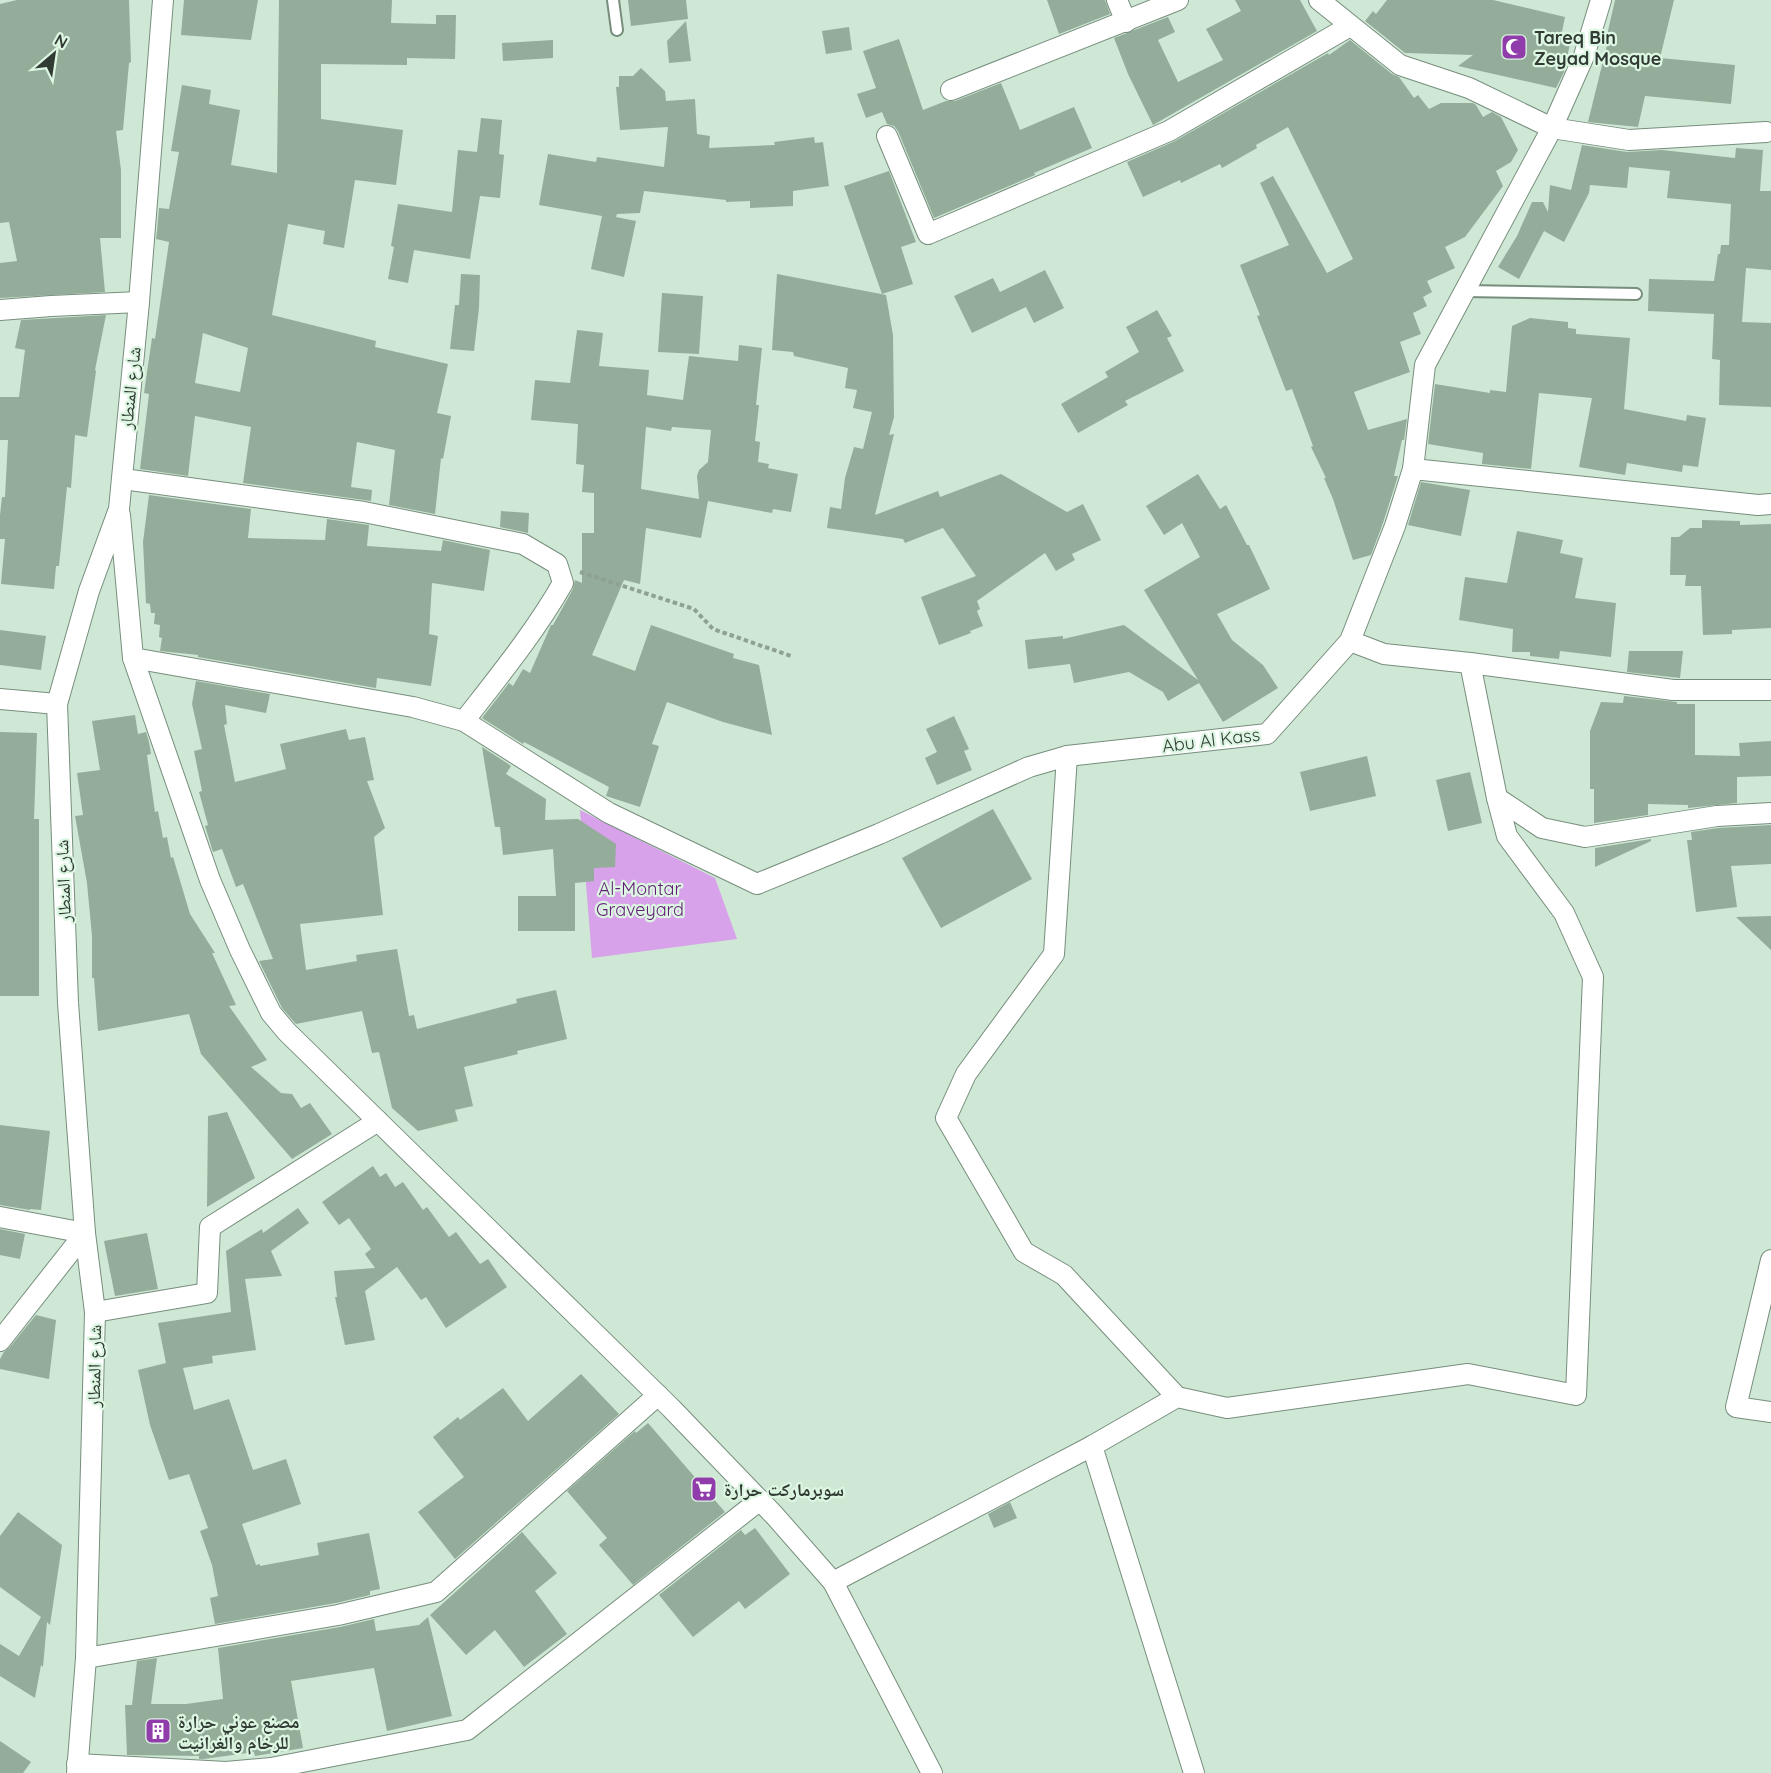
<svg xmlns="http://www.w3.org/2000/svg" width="1771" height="1773" font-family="Quicksand,'Noto Naskh Arabic',sans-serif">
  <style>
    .green { fill: #d7a2e9 }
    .building { fill: #94ac9a; fill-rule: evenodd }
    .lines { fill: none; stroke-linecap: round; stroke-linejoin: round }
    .service-casing { stroke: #778e7d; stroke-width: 14 }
    .minor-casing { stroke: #778e7d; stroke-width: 22 }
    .path { stroke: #8ea193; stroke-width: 4; stroke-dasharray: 4.5 3; stroke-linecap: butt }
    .service { stroke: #fff; stroke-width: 10 }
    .minor { stroke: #fff; stroke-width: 20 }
    .labels { text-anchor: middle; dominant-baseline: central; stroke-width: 4.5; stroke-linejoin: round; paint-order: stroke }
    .poi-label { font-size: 18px; font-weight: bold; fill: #313b34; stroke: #dcf6e2; text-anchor: start }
    .street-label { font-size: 18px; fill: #313b34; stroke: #dcf6e2 }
    .park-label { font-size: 18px; fill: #621e76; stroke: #dcf6e2 }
  </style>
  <rect width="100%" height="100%" fill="#cfe8d5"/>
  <polygon class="green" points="580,810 715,878 737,939 592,958"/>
  <g class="building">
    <polygon points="17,0 129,0 131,62 129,63 123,130 116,131 121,170 121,238 100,238 105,292 0,298 0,263 17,261 9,222 0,223 0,4"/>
    <polygon points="184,0 258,0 251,40 181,35"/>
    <path d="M279,0H392L391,23L436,24V15H456L455,59L407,58V65L321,64V119L403,130L396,185L355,180L344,248L323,244L325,231L288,224L272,315L376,341L375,347L448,364L437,413L451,416L443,459L441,458L435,514L389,505L395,450L357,442L351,487L372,490L371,501L243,483L251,427L195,416L188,476L140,469L149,394L144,393L152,338L155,339L169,242L156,239L157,231L159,208L169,209L179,152L171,151L182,85L211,90L209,104L240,110L231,165L277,173ZM203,333L248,348L240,392L195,383Z"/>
    <polygon points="628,0 686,0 688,19 631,26"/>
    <polygon points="1047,0 1105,0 1110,14 1059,34"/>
    <polygon points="1235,0 1300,0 1317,31 1153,125 1128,74 1114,38 1168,17 1175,32 1158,40 1178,82 1223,60 1206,29 1241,11"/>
    <polygon points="1387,0 1493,0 1565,17 1561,37 1571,39 1564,72 1556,88 1458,66 1473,55 1405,53 1365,21 1373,11 1376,14"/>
    <polygon points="1615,0 1674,0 1660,58 1735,65 1731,104 1645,96 1638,127 1588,122 1607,45 1605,44"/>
    <polygon points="686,21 691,61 669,63 667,41"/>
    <polygon points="849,27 852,50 826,54 822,31"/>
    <polygon points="899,39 923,110 946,101 955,101 1001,83 1020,130 1074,107 1092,148 1034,173 1035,175 934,218 898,131 894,126 887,124 882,112 866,118 857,94 876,88 863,51"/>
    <polygon points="553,40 553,58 503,61 502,43"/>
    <polygon points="1350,40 1392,74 1399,77 1414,98 1418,95 1429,109 1441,103 1473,103 1476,105 1483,117 1492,112 1501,117 1518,150 1511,162 1496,171 1503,186 1465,237 1445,247 1455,268 1427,281 1432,292 1423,297 1427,306 1413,313 1421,334 1400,342 1410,372 1354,392 1368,430 1407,419 1404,440 1402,440 1394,476 1398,476 1383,523 1371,555 1353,560 1333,499 1324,478 1326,478 1311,447 1313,446 1292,389 1286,391 1257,316 1260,315 1240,265 1289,245 1260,183 1273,176 1327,273 1353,259 1288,127 1256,145 1257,148 1222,168 1220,164 1181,183 1180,180 1143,197 1127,162 1175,141 1328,53 1329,55"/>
    <polygon points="641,68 665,91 666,101 695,99 697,134 710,136 709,148 775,145 774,142 814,137 815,143 823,142 829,186 793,191 793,206 750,208 750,201 726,202 726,200 644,191 640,213 617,214 616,217 636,221 624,277 591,269 602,216 539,205 548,154 596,162 597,157 664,167 668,127 620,130 616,87 619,87 619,76 633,76"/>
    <polygon points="481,118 502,120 499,154 504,155 500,198 480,196 470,259 414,250 408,283 388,279 394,247 391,246 398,204 452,212 458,150 477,152"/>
    <polygon points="1582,145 1627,152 1662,150 1735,158 1736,148 1763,150 1760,191 1771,191 1771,270 1746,268 1742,322 1771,323 1771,407 1719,405 1720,360 1712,359 1714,314 1648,311 1649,279 1714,281 1718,254 1720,254 1721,245 1729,245 1731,204 1667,198 1670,171 1629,167 1627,188 1590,185 1589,193 1564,242 1544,231 1519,279 1498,267 1517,236 1532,202 1543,202 1548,212 1550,185 1571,190"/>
    <polygon points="889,171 916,242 901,247 913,284 882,294 844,186"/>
    <polygon points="1045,270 1064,308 1034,323 1026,307 972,333 954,296 993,278 1000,292"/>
    <polygon points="461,274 480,275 479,308 474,351 450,349 455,305 459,305"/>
    <polygon points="777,274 886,295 893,335 894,417 889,435 894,434 875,515 938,491 940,497 1001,474 1067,512 1083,504 1101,540 1072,554 1075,560 1056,571 1045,553 977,601 980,609 977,611 983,626 970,631 971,633 939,645 921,597 976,576 943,528 905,543 903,539 827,528 830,507 841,509 845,478 854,447 863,449 872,412 853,408 857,390 845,388 848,368 794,356 793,352 772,350"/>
    <polygon points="662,293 703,296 699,354 658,352"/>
    <polygon points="1157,310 1172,336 1167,338 1184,371 1125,401 1128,405 1078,433 1061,404 1108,377 1105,372 1139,352 1126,327"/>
    <polygon points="106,315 95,370 96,371 87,437 75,435 71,488 67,487 59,566 56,566 54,589 1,584 5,539 0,539 0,515 2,497 5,497 8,440 0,440 0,397 19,397 25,350 15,348 21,320"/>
    <polygon points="1530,318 1568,322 1568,328 1576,329 1576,334 1630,338 1624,409 1686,421 1687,415 1706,418 1698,467 1683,465 1682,472 1627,463 1625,475 1579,467 1592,398 1539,393 1531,469 1482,464 1483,453 1428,444 1435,384 1490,393 1490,390 1506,392 1512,326"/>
    <path d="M577,330L603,333L599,366L649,370L647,395L683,400L689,356L738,361L739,345L762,348L756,405H759L755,441L760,442L758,462L769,464L768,468L798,474L791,512L773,509L772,513L708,501L701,538L646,528L640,584L624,580L592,655L635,671L651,625L734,654L733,658L759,665L772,735L723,722L667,702L652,744L659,746L640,807L606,796L609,787L524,742L523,744L482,718L509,683L513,686L523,669L530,673L551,625H553L573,589L575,580L582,583V533H594V493L582,492L584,465L576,464L578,424L531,420L535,380L570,383ZM646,427L671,431L672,427L711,430L708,462L699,470L697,476L699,499L641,489Z"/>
    <polygon points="1198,474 1220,509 1226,505 1247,545 1249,545 1270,589 1217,614 1232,640 1263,665 1278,688 1223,722 1199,683 1168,701 1163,692 1129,672 1074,683 1070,664 1028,669 1025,640 1063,636 1063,639 1124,625 1198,680 1144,590 1200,557 1182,523 1164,535 1146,506"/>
    <polygon points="1421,482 1470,490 1461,536 1408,525"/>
    <polygon points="149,495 251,509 248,538 325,540 327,519 369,525 367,546 441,551 443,540 490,550 484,591 432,583 429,634 438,636 431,686 377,678 376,688 198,657 198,655 160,651 162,638 159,637 160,625 154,624 155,613 151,613 150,604 146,603 143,542"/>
    <polygon points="501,511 529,513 528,533 500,527"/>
    <polygon points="1702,520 1740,521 1740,525 1771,524 1771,628 1732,630 1732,634 1703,635 1701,586 1685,586 1686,575 1670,575 1671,537 1679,537 1690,528 1702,528"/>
    <polygon points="1517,531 1563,540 1560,553 1583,558 1575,598 1616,603 1611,657 1560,651 1559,659 1530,656 1530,652 1512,652 1513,629 1459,620 1465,577 1507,583"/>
    <polygon points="0,630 46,636 41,670 0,665"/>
    <polygon points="1629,651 1683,651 1680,678 1627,672"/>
    <polygon points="196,681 270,694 266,713 225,705 227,724 224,725 235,782 286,769 280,744 346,729 349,740 365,737 374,780 367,781 385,828 374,837 383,915 300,924 306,970 357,961 356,955 397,949 409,1016 414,1015 417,1029 517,1003 516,999 556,990 567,1039 517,1051 518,1054 464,1067 473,1106 455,1110 458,1121 418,1131 392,1108 379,1052 372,1053 362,1011 296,1024 282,1008 259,961 273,959 243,884 236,887 222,849 213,852 205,826 208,825 199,792 202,791 194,751 202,749 192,704"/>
    <polygon points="1624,696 1677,702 1677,704 1695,704 1695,755 1740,756 1739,743 1771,741 1771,776 1737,777 1737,803 1688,808 1688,805 1648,804 1648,815 1594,823 1594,789 1590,789 1590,731 1601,702 1623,703"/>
    <polygon points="135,715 138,734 146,732 149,742 151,754 147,755 155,812 158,811 163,838 167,837 171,858 173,857 190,914 215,953 212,953 236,1005 229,1006 267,1060 251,1067 281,1093 292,1094 301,1108 310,1103 332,1134 292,1159 201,1054 189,1014 98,1031 94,978 92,978 92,936 87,883 75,816 83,815 77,773 100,770 92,721"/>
    <polygon points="954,716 969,749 964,751 972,770 937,785 925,758 937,752 926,729"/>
    <polygon points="0,732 37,733 34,819 39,819 39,996 0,996"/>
    <polygon points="482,747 510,765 508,764 511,766 506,774 546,799 545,820 578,819 616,844 615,867 594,868 594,881 575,883 575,931 518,931 518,896 556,896 553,849 503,855 500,827 495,827"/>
    <polygon points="1367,756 1376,796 1310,811 1300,772"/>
    <polygon points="1470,772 1482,823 1448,831 1436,780"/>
    <polygon points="993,809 1032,879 941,928 902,858"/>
    <polygon points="1771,825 1771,864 1731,866 1737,907 1696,912 1687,840 1692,840 1691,832 1718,828"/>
    <polygon points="1651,839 1651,841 1595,867 1595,848"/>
    <polygon points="1771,916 1771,950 1736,917"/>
    <polygon points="227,1112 255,1178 207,1207 208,1116"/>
    <polygon points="0,1125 50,1131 41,1210 30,1209 30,1210 0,1205"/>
    <polygon points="373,1166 380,1177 386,1173 395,1187 403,1182 423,1210 427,1207 449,1237 456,1232 480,1264 488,1259 507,1287 446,1328 426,1297 421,1300 397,1267 365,1291 375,1340 345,1345 335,1297 337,1297 334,1271 375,1268 365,1254 371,1249 349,1218 339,1225 322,1202"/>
    <polygon points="298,1208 309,1223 271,1251 282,1276 245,1279 256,1350 212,1356 213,1363 183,1368 194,1410 229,1399 253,1470 286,1459 301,1504 242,1524 256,1565 260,1564 260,1566 319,1555 317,1543 369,1533 380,1589 370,1591 370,1595 336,1603 215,1624 210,1598 218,1596 212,1565 200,1531 208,1528 189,1474 169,1480 150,1425 138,1370 166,1363 158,1323 231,1312 226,1251 262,1229 263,1233"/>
    <polygon points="0,1229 25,1234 20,1259 0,1255"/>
    <polygon points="147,1233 158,1289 115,1296 104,1241"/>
    <polygon points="36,1315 56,1320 49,1379 0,1369 0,1359 4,1352 9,1348"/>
    <polygon points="581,1374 619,1414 455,1559 418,1512 464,1477 433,1437 458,1417 460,1420 503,1388 528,1421"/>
    <polygon points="648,1423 725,1512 633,1585 599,1545 607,1538 567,1491 635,1431 636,1433"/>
    <polygon points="1010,1502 1017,1518 994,1528 988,1514"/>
    <polygon points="18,1512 62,1545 50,1625 47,1622 43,1667 41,1665 35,1698 0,1676 0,1644 19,1656 41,1617 0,1587 0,1536"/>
    <polygon points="755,1528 790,1574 745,1609 739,1601 693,1637 659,1595 741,1530 745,1535"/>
    <polygon points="522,1532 557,1573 535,1591 567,1634 524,1667 495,1630 466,1655 430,1615"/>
    <polygon points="428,1617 452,1716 387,1731 374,1668 291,1681 303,1748 255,1756 254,1752 204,1759 199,1759 199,1756 127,1755 125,1705 132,1705 137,1661 157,1658 151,1704 186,1704 223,1699 218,1648 340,1627 374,1619 376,1631 419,1625"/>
    <polygon points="0,1741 31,1762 23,1773 0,1773"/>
  </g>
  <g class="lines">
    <g class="service-casing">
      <g id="service">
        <polyline points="613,0 617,30"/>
        <polyline points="1464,291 1636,294"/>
      </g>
    </g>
    <g class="minor-casing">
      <g id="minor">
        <polyline points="1117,0 1126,22"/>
        <polyline points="1319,0 1400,65 1469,88 1552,128 1629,140 1766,132"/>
        <polyline points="951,90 1178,0"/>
        <polyline points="887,136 928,234 1169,131 1350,26"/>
        <polyline points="0,310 51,306 139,302"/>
        <polyline points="1413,469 1758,505 1771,504"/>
        <path d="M123,479L364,512L523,544L557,564L563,583C535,632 499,676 464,721"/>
        <polyline points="120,515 133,658 210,880 240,950 271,1013 287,1032 671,1408 775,1516 833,1582 932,1773"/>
        <polyline points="1350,641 1384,654 1470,663 1673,690 1771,690"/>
        <polyline points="133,658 413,707 464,721 609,813 757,884 879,834 1029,767 1067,756 1267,734 1350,641 1395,526 1413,469 1425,365 1552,128 1584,56 1601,0"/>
        <polyline points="0,699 57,704"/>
        <polyline points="1067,756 1054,954 966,1074 946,1118 1024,1252 1064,1275 1177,1397"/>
        <polyline points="1497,798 1542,828 1585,837 1717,816 1771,813"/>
        <polyline points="0,1217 85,1233 0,1341"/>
        <polyline points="1771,1260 1736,1407 1771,1412"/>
        <polyline points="95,1312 207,1293 210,1227 378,1121"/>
        <polyline points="1092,1446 1194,1773"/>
        <polyline points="833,1582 1092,1446 1177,1397 1227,1408 1468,1374 1576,1395 1593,977 1564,913 1507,836 1497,798 1470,663"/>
        <polyline points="86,1658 338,1615 436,1592 658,1395"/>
        <polyline points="77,1764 226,1772 271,1768 467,1730 760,1500"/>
        <polyline points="77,1773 86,1658 95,1312 85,1233 68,1003 57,704 89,591 119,509 139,302 163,0"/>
      </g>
    </g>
    <polyline class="path" points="580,572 694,609 713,629 791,656"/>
    <use href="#service" class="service"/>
    <use href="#minor" class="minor"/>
  </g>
  <defs>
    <g id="mosque-square" transform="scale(1.35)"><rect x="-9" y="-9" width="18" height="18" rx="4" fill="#903caa" stroke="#dcf6e2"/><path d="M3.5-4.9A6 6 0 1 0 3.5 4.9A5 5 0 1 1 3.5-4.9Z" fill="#fff"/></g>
    <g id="supermarket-square" transform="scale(1.35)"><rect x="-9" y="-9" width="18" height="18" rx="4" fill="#903caa" stroke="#dcf6e2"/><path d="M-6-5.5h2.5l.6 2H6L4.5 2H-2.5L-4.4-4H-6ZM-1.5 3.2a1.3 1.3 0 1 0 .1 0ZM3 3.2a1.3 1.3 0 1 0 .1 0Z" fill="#fff"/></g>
    <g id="building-square" transform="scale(1.35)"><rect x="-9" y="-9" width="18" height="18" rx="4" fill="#903caa" stroke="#dcf6e2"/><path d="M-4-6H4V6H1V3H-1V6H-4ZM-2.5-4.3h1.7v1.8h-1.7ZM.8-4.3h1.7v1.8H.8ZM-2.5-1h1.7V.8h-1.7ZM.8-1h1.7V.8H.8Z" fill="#fff"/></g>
  </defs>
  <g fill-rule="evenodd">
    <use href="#mosque-square" x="1514" y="47"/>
    <use href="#supermarket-square" x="704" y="1489"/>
    <use href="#building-square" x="158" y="1731"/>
  </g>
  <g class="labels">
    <g class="poi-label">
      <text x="1534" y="37">Tareq Bin<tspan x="1534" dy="21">Zeyad Mosque</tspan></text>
      <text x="724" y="1489">سوبرماركت حرارة</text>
      <text x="178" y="1721">مصنع عوني حرارة<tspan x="178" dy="21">للرخام والغرانيت</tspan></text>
    </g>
    <g class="street-label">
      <text transform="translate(130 388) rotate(-84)">شارع المنطار</text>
      <text transform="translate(1211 740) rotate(-7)">Abu Al Kass</text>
      <text transform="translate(63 881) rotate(-92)">شارع المنطار</text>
      <text transform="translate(94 1366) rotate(-89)">شارع المنطار</text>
    </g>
    <g class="park-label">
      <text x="640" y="888">Al-Montar<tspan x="640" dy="21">Graveyard</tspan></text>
    </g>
  </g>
  <g transform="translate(54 54) rotate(29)" stroke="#dcf6e2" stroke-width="4.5" paint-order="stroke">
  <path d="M0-4.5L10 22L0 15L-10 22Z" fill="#313b34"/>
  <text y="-9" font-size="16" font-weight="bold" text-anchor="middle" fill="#313b34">N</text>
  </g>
</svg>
